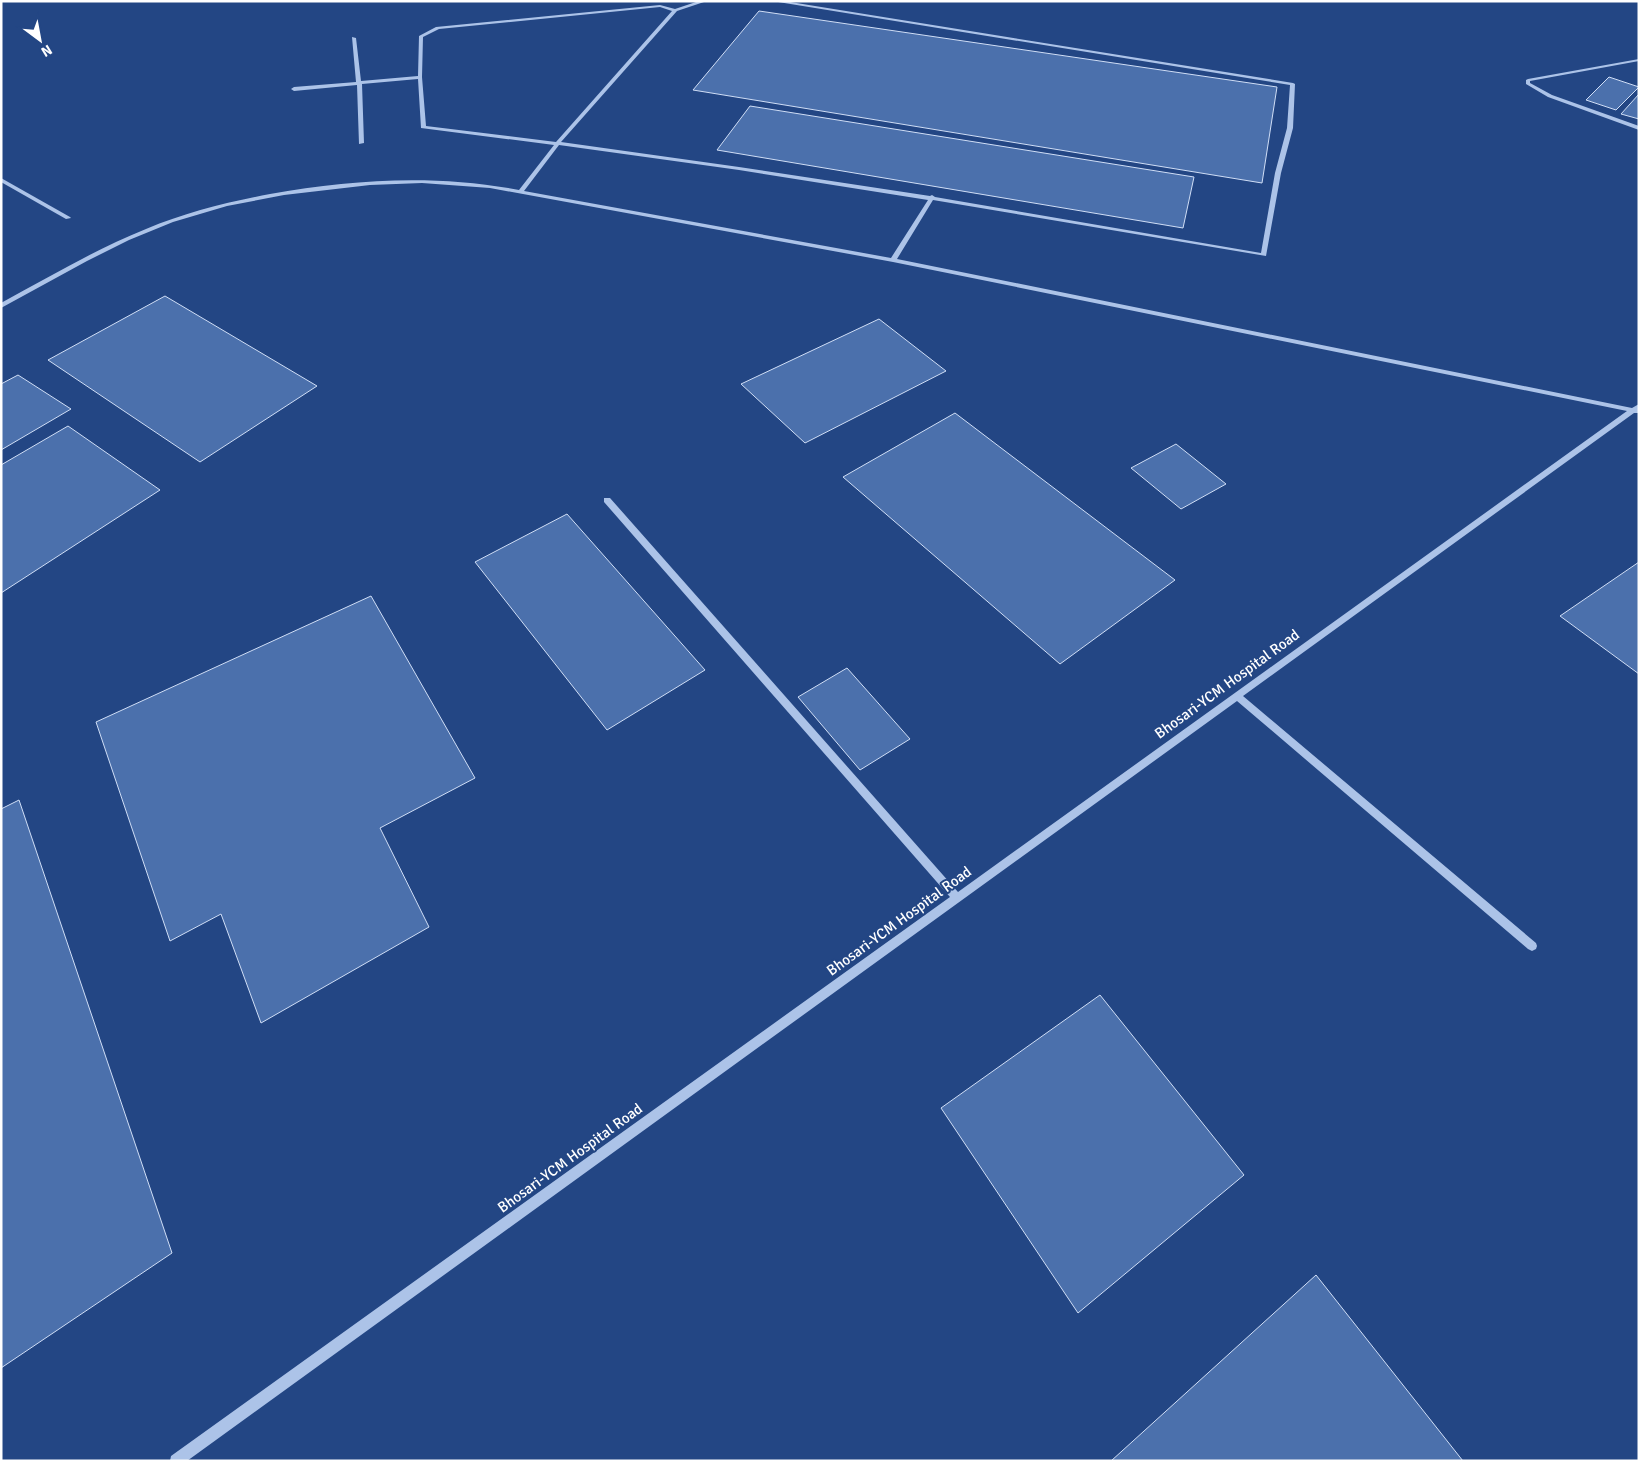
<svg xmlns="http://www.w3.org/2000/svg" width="1640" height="1462" font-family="Signika,sans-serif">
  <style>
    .building { fill: #4b70ac; stroke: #d0def6 }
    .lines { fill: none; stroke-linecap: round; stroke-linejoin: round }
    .minor { fill: #acc3e8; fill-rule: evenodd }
    .labels { text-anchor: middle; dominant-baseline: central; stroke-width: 4; stroke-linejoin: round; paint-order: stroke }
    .street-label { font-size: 15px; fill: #fff; stroke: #234684 }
  </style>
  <rect width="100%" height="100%" fill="#234684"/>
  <g class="building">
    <polygon points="759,11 1277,87 1262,183 693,90"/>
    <polygon points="1609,77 1639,87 1616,110 1586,100"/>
    <polygon points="1639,94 1639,119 1621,114"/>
    <polygon points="750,106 1194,177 1183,228 717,150"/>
    <polygon points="165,296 317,386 200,462 48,360"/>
    <polygon points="879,319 946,371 805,443 741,384"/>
    <polygon points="18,375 71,409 1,450 1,384"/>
    <polygon points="955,413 1175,580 1060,664 843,477"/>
    <polygon points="68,426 160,490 1,593 1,465"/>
    <polygon points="1176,444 1226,484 1181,509 1131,468"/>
    <polygon points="567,514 705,670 607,730 475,562"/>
    <polygon points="1639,562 1639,674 1560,616"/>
    <polygon points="371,596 475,778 380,828 429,927 261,1023 221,914 170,941 96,722"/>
    <polygon points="847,668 910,739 860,770 798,697"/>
    <polygon points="19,800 172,1253 1,1368 1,809"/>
    <polygon points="1100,995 1244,1175 1078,1313 941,1108"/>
    <polygon points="1316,1275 1463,1461 1111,1461"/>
  </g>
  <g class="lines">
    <g class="minor">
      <path d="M699,1H707L677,11L561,142L739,167L930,196L932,195L935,197L1261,253L1275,173L1287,128L1290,85L772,1H784L1293,83L1295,84L1293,128L1281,173L1266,256L933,200L897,259L1632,408L1639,404L1638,413H1634L1243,696L1536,943L1537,946L1536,949L1532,951L1528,949L1237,701L187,1461H170L171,1456L950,897L604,502V498H610L958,892L1627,411L893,262L490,188L422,183L370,185L284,195L227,206L173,222L129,240L87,261L1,308V303C49,277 96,249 146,229C186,212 228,202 270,194C353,179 436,174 519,190L554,145L421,128L418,79L362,84L364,143L359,144L357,85L294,91L291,89L294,87L356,82L352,37L356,38L361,81L418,76L419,36L436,27L660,5L675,9ZM660,7L672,11L556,142L426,126L422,77L423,37L439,29ZM559,145L739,170L928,200L891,258L524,191Z"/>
      <polygon points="1639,59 1639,61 1530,81 1530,83 1552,95 1639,126 1639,130 1548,97 1526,84 1526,80 1528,79"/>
      <polygon points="1,178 70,217 71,218 66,219 1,182"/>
    </g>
  </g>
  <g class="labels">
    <g class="street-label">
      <text transform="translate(1227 684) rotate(-36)">Bhosari-YCM Hospital Road</text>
      <text transform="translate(899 921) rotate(-36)">Bhosari-YCM Hospital Road</text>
      <text transform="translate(570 1158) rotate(-36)">Bhosari-YCM Hospital Road</text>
    </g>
  </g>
  <rect width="1640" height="1462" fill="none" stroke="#ffffff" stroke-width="5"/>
  <g transform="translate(40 40) rotate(148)" stroke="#234684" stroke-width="4" paint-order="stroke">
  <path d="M0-4L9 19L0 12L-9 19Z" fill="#ffffff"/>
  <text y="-8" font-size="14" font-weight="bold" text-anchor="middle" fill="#ffffff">N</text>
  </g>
</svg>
